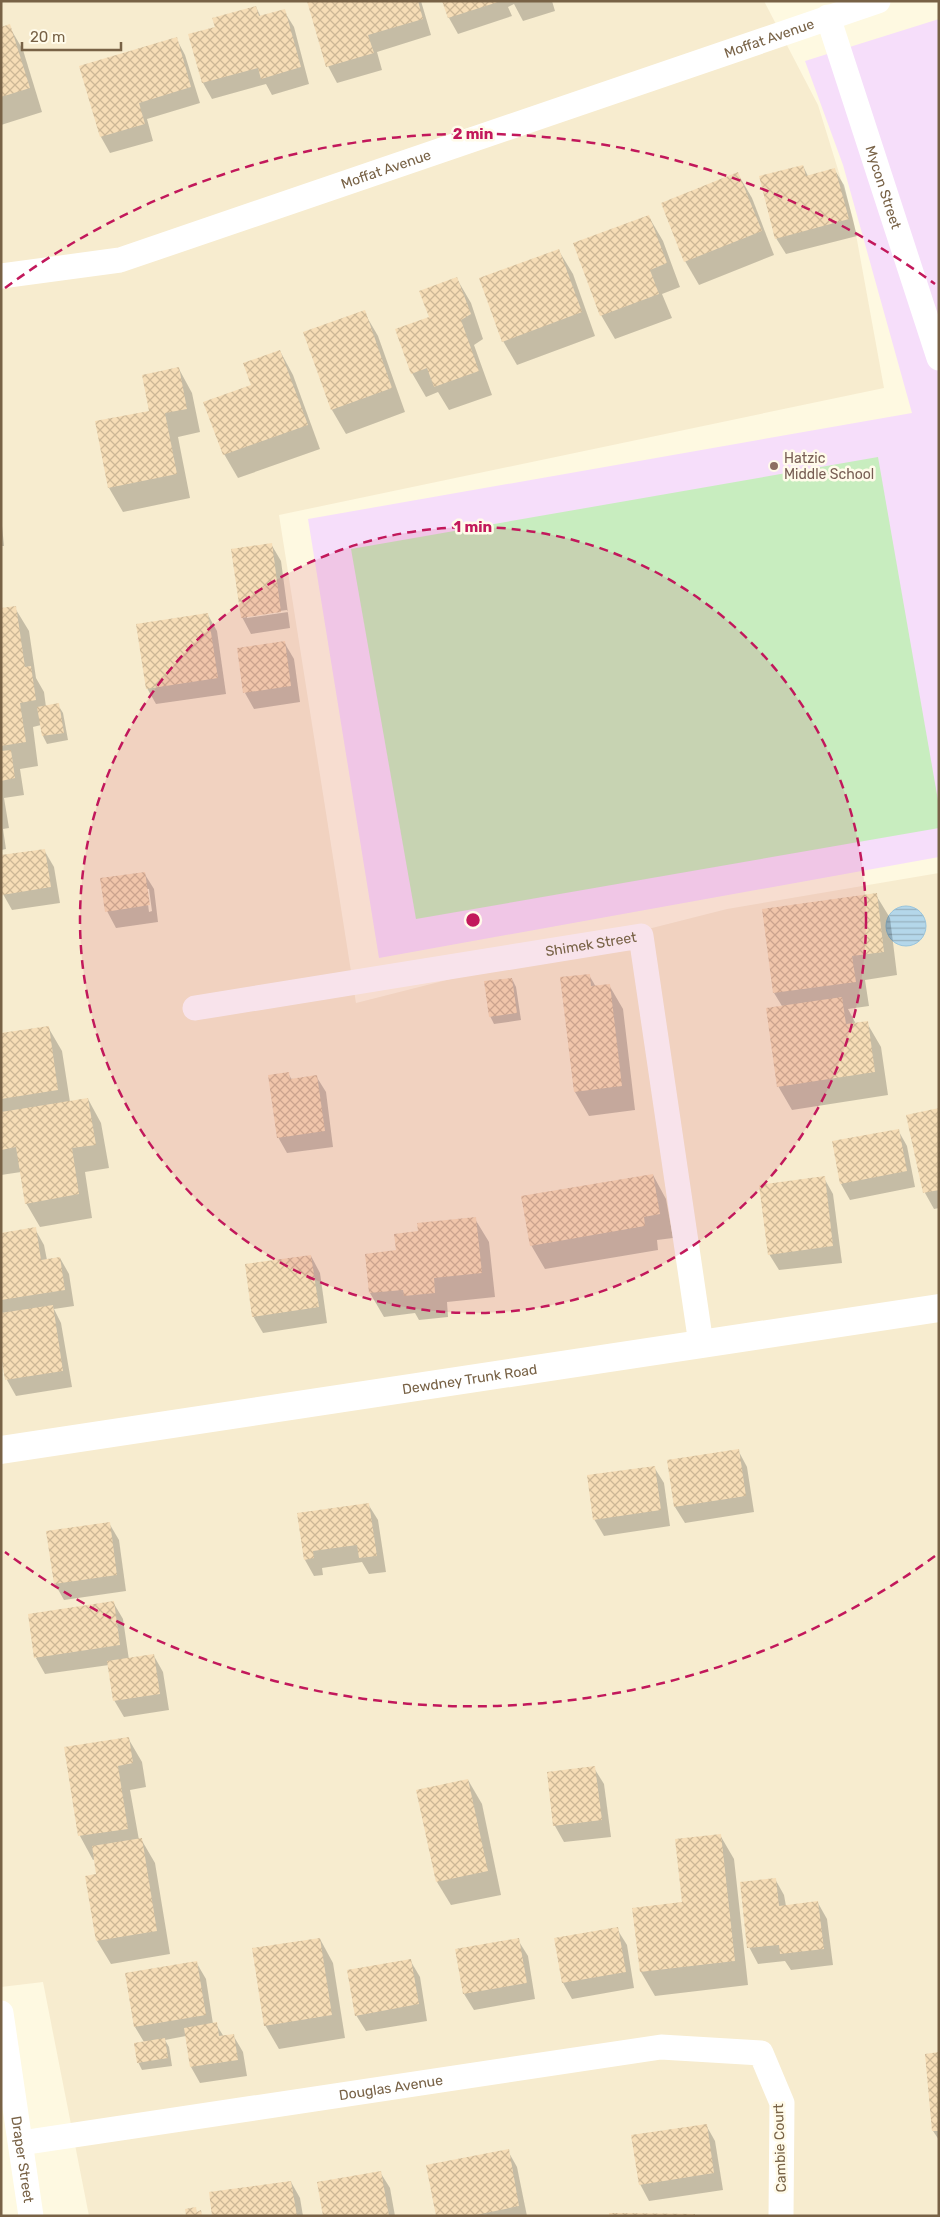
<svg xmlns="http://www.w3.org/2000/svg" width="940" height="2217" font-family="Rubik,sans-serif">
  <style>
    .residential { fill: #f7eccf }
    .education { fill: #f6defa }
    .pitch { fill: #c8edbf }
    .water { fill: url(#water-rules); stroke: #99c4dc }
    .shadow { fill: #0003; fill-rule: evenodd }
    .building { fill: url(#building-cross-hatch) }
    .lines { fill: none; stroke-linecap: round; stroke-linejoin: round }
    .minor { stroke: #fff; stroke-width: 25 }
    .secondary { stroke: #fff; stroke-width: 28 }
    .ring { fill: none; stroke: #c2185b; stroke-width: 2.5; stroke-dasharray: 9 6 }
    .education-dot { fill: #8d6e63; stroke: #fffbea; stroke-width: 2 }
    .labels { text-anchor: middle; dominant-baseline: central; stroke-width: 5; stroke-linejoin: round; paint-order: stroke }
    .street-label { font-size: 14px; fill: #786246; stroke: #fffbea }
    .education-label { font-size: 14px; fill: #785e54; stroke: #fffbea; text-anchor: start }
    .centre { fill: #c2185b; stroke: #fffbea; stroke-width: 2.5 }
    .ring-label { font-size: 15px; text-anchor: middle; font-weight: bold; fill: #c2185b; stroke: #fffbea; stroke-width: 5; stroke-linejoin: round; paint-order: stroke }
  </style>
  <defs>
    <pattern id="water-rules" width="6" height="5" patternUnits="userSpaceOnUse" patternTransform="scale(1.25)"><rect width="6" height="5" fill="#b4d7ea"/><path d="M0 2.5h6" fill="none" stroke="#97b2bf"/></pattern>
    <pattern id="building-cross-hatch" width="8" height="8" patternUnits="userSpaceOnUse" patternTransform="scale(1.25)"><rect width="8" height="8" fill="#f6ddb6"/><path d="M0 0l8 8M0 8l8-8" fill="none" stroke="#ccb796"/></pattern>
  </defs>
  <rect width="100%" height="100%" fill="#fef9e1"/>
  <polygon class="residential" points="1,1 764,1 818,105 853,218 884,388 279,515 356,1003 727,909 939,873 939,2216 89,2216 43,1982 1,1987"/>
  <polygon class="education" points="939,19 939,857 379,958 308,519 912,413 843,165 805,61"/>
  <polygon class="pitch" points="878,457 939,806 939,828 416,919 351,549"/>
  <circle class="water" cx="906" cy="926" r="20"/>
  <g class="shadow">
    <polygon points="308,1 421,1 431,35 377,52 382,70 337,83 328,66"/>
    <polygon points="443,1 552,1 555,11 523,21 514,4 508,7 512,16 458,34 449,18"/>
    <polygon points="256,7 261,17 284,11 294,27 309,84 272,95 266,84 212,99 203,83 216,28"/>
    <polygon points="9,26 23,50 42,112 1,125 1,28"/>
    <polygon points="176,38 185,55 200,103 147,119 153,141 110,153 101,137 80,67"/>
    <polygon points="803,166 808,176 834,169 844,185 857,236 786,254 776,238"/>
    <polygon points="738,174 752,198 774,255 699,285 685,261"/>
    <polygon points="649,217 663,241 680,287 662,294 672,318 615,339 601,315"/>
    <polygon points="559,251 573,274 595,336 517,365 503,341"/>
    <polygon points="457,279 471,303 483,339 474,345 492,395 449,410 438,392 426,397 412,373 431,318"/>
    <polygon points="364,312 378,336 405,412 346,434 332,410 304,333"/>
    <polygon points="280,351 293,375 320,449 238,478 224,454 252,386"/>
    <polygon points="179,369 192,393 200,432 178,437 190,498 123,512 109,488 150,412"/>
    <polygon points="1,516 4,546 1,546"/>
    <path d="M271,544L281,561L290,628L251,634L242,617ZM287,610L288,612L247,618V615Z"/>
    <polygon points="15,608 29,631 36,678 44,692 46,707 58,705 63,713 68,740 47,744 43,736 41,725 33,727 38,766 20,769 24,795 4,798 9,828 3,829 6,849 1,850 1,610"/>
    <polygon points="208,615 217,631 226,694 156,704 147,688"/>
    <polygon points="284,642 294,659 300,702 254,709 245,693"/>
    <polygon points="44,850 54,867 60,903 12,910 3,894 1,857"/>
    <path d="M144,873L154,889L158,922L116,928L107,911ZM146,889H149L152,911L149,912Z"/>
    <polygon points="876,895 890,918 897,975 865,980 869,1006 848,1009 856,1024 867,1023 881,1047 888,1095 792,1110 778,1086 782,1006 774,993"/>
    <polygon points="589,975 596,987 609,985 623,1009 635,1110 589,1116 575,1092"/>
    <polygon points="512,979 516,987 521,1020 494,1024 490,1016"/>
    <polygon points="48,1027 62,1051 70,1102 88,1099 101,1123 109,1168 85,1172 92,1218 40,1227 26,1203 21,1172 1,1175 1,1034"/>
    <polygon points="288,1073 292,1080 316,1076 326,1092 333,1147 287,1153 278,1137"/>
    <polygon points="939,1109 939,1208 934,1209 925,1193 907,1116"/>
    <polygon points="898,1130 907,1146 915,1187 850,1200 841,1184"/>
    <polygon points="653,1175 666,1199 673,1238 657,1240 658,1250 545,1269 531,1245"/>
    <polygon points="824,1178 833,1194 842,1263 779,1270 769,1254"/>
    <polygon points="475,1219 489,1242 495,1297 447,1302 448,1317 419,1320 415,1313 384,1317 370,1293 366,1255 397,1252 419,1232"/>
    <polygon points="35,1229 44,1245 47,1260 60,1258 69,1274 74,1306 54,1309 61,1323 72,1387 16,1396 7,1380 1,1346 1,1234"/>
    <polygon points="311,1256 320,1273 327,1323 263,1333 253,1316"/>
    <polygon points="738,1450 747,1467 754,1512 685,1523 675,1507 668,1461"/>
    <polygon points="654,1467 664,1483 670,1526 604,1536 594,1519"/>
    <polygon points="368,1504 378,1520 386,1572 369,1574 362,1562 322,1568 323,1575 314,1576 305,1560 298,1515"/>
    <polygon points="109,1523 119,1540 126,1591 64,1600 55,1584"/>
    <polygon points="113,1602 123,1619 129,1660 154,1656 163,1672 169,1710 124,1717 114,1700 109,1665 45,1674 36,1658"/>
    <polygon points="128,1738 142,1762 146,1787 130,1790 139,1840 141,1839 155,1863 170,1954 111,1964 97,1941 98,1875 95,1859 93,1860 80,1836 66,1748"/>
    <polygon points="594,1768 604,1784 611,1837 564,1842 555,1826 548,1773"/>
    <polygon points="468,1780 482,1804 501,1895 451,1905 437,1882"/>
    <polygon points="720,1835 734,1859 748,1985 655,1996 641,1972 684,1903"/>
    <polygon points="775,1879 784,1895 786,1906 818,1903 827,1919 833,1965 791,1970 785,1961 758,1964 749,1947"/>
    <polygon points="617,1929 627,1945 634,1988 572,1999 563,1983 555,1939"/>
    <polygon points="320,1939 333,1963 345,2038 279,2049 265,2025"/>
    <polygon points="518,1940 528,1956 535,1999 474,2010 464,1994"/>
    <polygon points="410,1960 420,1977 427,2021 366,2031 356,2015"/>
    <polygon points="196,1962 206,1979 213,2024 216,2024 224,2037 233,2035 243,2052 247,2076 200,2083 191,2067 186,2036 165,2040 169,2047 172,2066 142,2070 138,2062 144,2042 135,2027 126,1974"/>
    <polygon points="939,2053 939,2140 933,2131"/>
    <polygon points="706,2125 715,2141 723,2190 649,2201 640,2184"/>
    <polygon points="508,2151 517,2167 527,2216 437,2216"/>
    <polygon points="380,2172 390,2188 395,2216 324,2216"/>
    <polygon points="291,2182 300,2198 303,2216 214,2216"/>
  </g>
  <g class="building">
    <polygon points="307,1 418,1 423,19 368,35 374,53 326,67"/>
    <polygon points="442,1 498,1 498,2 448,18"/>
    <polygon points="256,6 259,16 285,9 301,67 261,79 258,68 202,83 188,34 215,27 212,18"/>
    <polygon points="10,24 30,88 1,97 1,27"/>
    <polygon points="177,37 191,87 139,103 145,124 100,137 79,66"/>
    <polygon points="803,165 806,176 835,168 849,219 775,239 759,176"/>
    <polygon points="738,172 762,231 684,262 661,203"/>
    <polygon points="649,215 667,263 650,270 659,294 600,316 573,243"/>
    <polygon points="559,249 582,312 502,342 479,278"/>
    <polygon points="457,277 471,314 461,320 479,371 434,387 427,368 411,374 395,329 429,317 419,291"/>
    <polygon points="365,310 392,388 331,410 303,332"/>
    <polygon points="280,350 308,425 223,455 203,402 251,385 243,363"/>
    <polygon points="179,367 187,409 165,413 177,474 108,488 95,421 149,411 142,375"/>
    <polygon points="272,543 281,612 241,618 231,549"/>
    <polygon points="16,606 25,667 31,666 36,700 20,703 26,742 1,746 1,608"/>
    <polygon points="208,613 218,678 146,689 136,624"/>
    <polygon points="285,641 291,686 243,693 237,648"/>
    <polygon points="59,703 64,733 42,736 37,707"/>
    <polygon points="11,750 15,778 1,781 1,751"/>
    <polygon points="45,849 51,887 2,895 1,855"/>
    <polygon points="145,872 150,905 105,912 100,878"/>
    <polygon points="877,893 884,952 852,956 856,982 773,993 762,909"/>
    <polygon points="590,974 591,986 610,984 622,1086 574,1092 560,977"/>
    <polygon points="512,978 517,1013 489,1017 484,981"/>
    <polygon points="842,997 846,1024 868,1021 875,1072 777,1087 766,1008"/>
    <polygon points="49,1026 58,1090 1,1099 1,1033"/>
    <polygon points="289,1072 290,1079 317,1075 325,1131 277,1138 268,1075"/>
    <polygon points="88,1098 96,1145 72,1148 79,1194 25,1204 16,1147 1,1150 1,1112"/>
    <polygon points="939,1108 939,1190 923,1193 906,1115"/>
    <polygon points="899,1129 907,1171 840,1184 832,1141"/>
    <polygon points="653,1174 660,1214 644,1217 645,1226 530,1246 521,1196"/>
    <polygon points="825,1176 833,1246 768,1255 759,1185"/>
    <polygon points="476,1217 482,1273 434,1278 435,1293 404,1296 403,1290 369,1293 365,1254 396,1250 394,1234 418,1231 417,1223"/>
    <polygon points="36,1227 41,1260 60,1257 65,1290 1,1300 1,1233"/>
    <polygon points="311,1255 319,1307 252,1317 245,1264"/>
    <polygon points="53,1305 63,1371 5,1380 1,1354 1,1313"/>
    <polygon points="739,1449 746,1496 674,1507 667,1460"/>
    <polygon points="655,1466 661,1510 593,1520 587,1475"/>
    <polygon points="369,1503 377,1556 359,1558 357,1545 313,1551 314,1558 304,1560 297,1513"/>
    <polygon points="110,1522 117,1575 54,1584 46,1531"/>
    <polygon points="114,1601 120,1645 34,1658 28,1614"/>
    <polygon points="154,1654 160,1694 113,1701 107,1661"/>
    <polygon points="129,1737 133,1763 118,1766 128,1829 78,1836 64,1747"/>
    <polygon points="595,1766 602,1820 553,1826 547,1772"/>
    <polygon points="468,1779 488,1871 436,1882 416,1790"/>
    <polygon points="721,1834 735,1961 640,1972 632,1908 682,1902 675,1839"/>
    <polygon points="142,1838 157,1931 96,1941 85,1876 96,1874 92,1846"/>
    <polygon points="776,1878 779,1906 818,1901 824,1949 780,1954 779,1945 747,1948 740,1882"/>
    <polygon points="618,1927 626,1972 562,1983 554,1938"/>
    <polygon points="320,1938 332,2015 264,2026 252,1948"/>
    <polygon points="519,1938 527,1983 463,1994 455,1949"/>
    <polygon points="411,1959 419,2004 355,2016 347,1970"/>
    <polygon points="197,1961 206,2015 134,2027 125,1973"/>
    <polygon points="217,2022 219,2036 234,2034 238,2060 190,2067 184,2028"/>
    <polygon points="165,2038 168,2058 137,2063 134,2043"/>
    <polygon points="939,2052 939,2131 932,2131 925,2054"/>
    <polygon points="707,2124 714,2173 639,2185 631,2135"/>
    <polygon points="509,2149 519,2206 471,2216 436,2216 426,2165"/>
    <polygon points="381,2171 389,2216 323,2216 317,2182"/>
    <polygon points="291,2181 297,2216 212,2216 209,2192"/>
    <polygon points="196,2207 197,2212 201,2210 202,2216 186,2216 185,2209"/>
    <polygon points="609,2213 695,2214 695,2216 609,2216"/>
  </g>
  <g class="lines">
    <g class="minor">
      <path id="s1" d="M828,17L939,358"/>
      <path id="s2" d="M1,276L120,260L878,1"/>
      <path id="s3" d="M195,1008L641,936L701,1344"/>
      <path id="s4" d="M1,2013L31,2216"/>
      <path id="s5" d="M21,2143L661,2047L761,2053L782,2103L781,2216"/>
    </g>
    <path class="secondary" id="s6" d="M1,1450L939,1308"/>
  </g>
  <circle cx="473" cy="920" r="393" fill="#c2185b" fill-opacity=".12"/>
  <g class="ring">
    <circle cx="473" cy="920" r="393"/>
    <path d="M935 1556A786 786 0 0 1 5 1552M5 288A786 786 0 0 1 935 284"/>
  </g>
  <circle class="education-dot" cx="774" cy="466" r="5"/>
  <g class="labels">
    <g class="street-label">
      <text stroke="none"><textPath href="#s2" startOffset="806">Moffat Avenue</textPath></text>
      <text stroke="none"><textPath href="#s2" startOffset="401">Moffat Avenue</textPath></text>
      <text stroke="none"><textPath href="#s1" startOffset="179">Mycon Street</textPath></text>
      <text stroke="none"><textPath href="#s3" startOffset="401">Shimek Street</textPath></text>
      <text stroke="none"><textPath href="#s6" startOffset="474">Dewdney Trunk Road</textPath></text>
      <text stroke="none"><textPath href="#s5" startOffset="374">Douglas Avenue</textPath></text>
      <text transform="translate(780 2148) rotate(-92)">Cambie Court</text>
      <text stroke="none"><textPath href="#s4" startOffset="148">Draper Street</textPath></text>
    </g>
    <g class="education-label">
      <text x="784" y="458">Hatzic<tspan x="784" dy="16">Middle School</tspan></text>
    </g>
  </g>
  <circle cx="473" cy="920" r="8" class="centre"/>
  <g class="ring-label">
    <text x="473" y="139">2 min</text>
    <text x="473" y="532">1 min</text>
  </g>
  <rect width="940" height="2217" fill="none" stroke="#786246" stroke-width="5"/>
  <path d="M22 42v8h99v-8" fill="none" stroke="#786246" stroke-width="2.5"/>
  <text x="30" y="42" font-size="15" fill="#786246" stroke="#fffbea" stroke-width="4" paint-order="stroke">20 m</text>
</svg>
